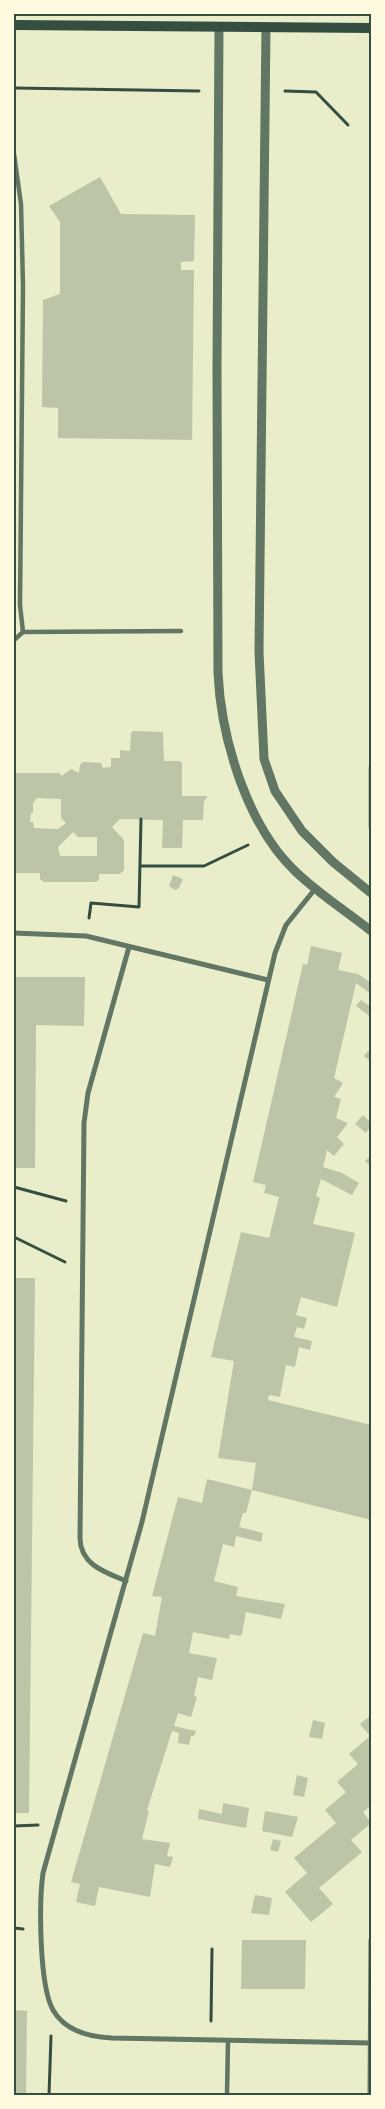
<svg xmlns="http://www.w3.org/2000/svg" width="385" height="2109" font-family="Jost,sans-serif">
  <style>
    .building { fill: #bcc5a7; fill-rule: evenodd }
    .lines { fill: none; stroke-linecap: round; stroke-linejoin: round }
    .path { stroke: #344e41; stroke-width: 3 }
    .pedestrian { stroke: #617663; stroke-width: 4.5 }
    .minor { stroke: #617663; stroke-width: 5 }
    .tertiary { stroke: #617663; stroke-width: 9 }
    .secondary { stroke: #344e41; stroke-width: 10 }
    .neatline { fill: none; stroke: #344e41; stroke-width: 2 }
  </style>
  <rect width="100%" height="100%" fill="#e9edc9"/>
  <g class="building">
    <polygon points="100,177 121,214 195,215 194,261 181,262 181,270 194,270 192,440 58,438 58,408 42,407 43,300 60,294 60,222 49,206"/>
    <path d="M133,731L163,732L164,761H180L182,763V796H208L204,801L203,820H183L182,848H162L163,820L120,819L112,827L124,840V870L120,874H99V880L95,882H44L40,879V873H14V773H59L62,776L71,769L79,773L80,765L83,762L101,763L103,768L111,767V758H120V750L130,751L131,733ZM37,798L61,799V818L66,823L58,829L34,828L33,822H30L31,813H33V803ZM73,832L78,837H97V856H60L58,847Z"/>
    <rect x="368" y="767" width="3" height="61"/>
    <polygon points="173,875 183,879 179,888 175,890 169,886"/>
    <polygon points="311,946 342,953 338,970 358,974 371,983 371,994 356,983 334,1078 343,1083 334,1097 341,1099 336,1118 348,1123 337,1137 344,1144 334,1156 327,1150 323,1167 342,1173 359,1183 352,1195 321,1179 316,1196 320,1198 313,1224 355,1233 337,1307 301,1297 296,1315 307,1318 304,1329 297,1327 294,1337 312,1341 310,1350 299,1347 295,1367 286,1365 280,1397 269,1395 268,1400 371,1425 371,1520 252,1490 256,1463 218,1458 234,1361 211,1357 241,1232 269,1238 279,1197 264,1193 266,1185 253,1182 303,964 307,965"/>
    <polygon points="14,977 85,977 84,1026 36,1025 35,1168 14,1168"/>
    <polygon points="361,1000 371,1007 371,1017 356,1006"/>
    <polygon points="368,1051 371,1054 371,1062 364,1056"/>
    <polygon points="363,1115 371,1123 371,1126 366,1133 355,1124"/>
    <polygon points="369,1157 371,1159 371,1166 365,1161"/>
    <polygon points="14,1278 35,1278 29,1813 14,1813"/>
    <polygon points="207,1479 252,1490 246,1513 243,1513 239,1527 263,1533 261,1542 236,1536 234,1547 223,1544 214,1581 238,1587 236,1596 285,1604 281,1619 246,1612 242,1634 240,1636 230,1634 229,1639 193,1632 189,1653 217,1658 212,1680 198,1677 194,1696 197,1697 191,1717 178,1713 174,1726 196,1731 194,1736 191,1736 189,1745 178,1743 179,1733 172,1731 147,1810 149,1811 142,1839 170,1843 167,1856 173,1857 170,1867 155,1864 150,1897 99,1887 95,1906 76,1902 80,1884 71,1882 143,1633 155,1636 162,1597 152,1596 178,1497 202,1503"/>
    <polygon points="371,1715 371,1805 363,1812 371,1823 351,1840 362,1852 319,1888 333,1904 311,1922 285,1892 307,1873 294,1858 336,1823 325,1810 346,1792 337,1782 358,1764 349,1754 370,1736 360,1724"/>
    <polygon points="313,1720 325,1723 322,1739 309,1737"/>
    <polygon points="297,1775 308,1778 304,1797 293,1795"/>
    <polygon points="223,1803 249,1808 246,1828 198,1819 199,1809 222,1814"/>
    <polygon points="265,1811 298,1817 292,1837 262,1831"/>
    <polygon points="273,1839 281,1841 278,1852 270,1850"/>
    <polygon points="255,1895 272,1898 269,1915 251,1913"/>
    <polygon points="242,1940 306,1940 305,1989 241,1989"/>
    <polygon points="14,2010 27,2011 26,2095 14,2095"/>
  </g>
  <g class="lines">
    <g class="path">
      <polyline points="14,88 199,91"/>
      <polyline points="285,91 316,92 348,125"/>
      <polyline points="141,866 204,866 248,845"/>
      <polyline points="89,918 91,903 139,907 141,819"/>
      <polyline points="14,1187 66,1201"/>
      <polyline points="14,1237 65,1262"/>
      <polyline points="14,1826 38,1825"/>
      <polyline points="14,1928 23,1929"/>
      <polyline points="211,2021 212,1949"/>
      <polyline points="49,2095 51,2036"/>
    </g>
    <g class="pedestrian">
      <polyline points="14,154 21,204 23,286 20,605 23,632"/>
      <polyline points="23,632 181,631"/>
      <polyline points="14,640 23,632"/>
      <polyline points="227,2095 228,2040"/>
    </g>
    <g class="minor">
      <path d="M315,889L286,925L275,953L142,1522L43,1873C39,1902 39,1985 53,2010C65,2031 90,2037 112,2038L370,2043"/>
      <polyline points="14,933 86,936 268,980"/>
      <path d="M126,1581C105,1572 81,1565 80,1539L84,1123L88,1093L129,947"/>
      <polyline points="370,2095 371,1940"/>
    </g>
    <g class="tertiary">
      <path d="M219,27L217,370L218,673C221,738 247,826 296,872C319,894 346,911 371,931"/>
      <polyline points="266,27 259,652 264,759 275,791 302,831 333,862 371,893"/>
    </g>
    <polyline class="secondary" points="14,25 371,28"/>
  </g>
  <rect width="385" height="2109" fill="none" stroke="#fefae0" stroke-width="30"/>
  <rect x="15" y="15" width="355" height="2079" class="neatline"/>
</svg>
